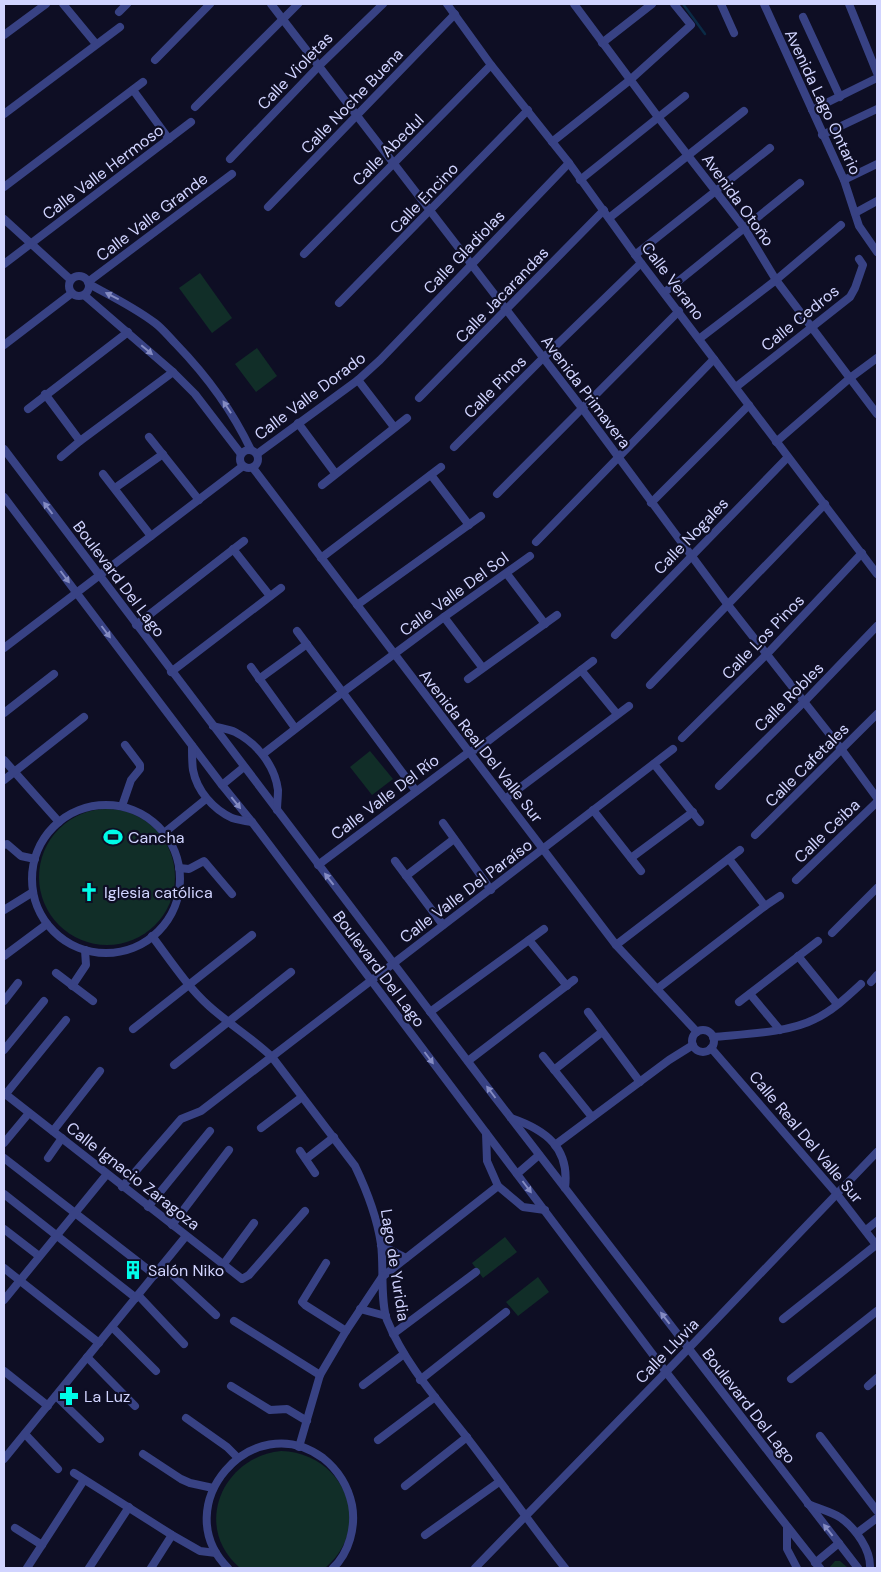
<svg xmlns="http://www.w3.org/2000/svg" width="881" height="1572" font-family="'DM Sans',sans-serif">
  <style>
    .green { fill: #112e28 }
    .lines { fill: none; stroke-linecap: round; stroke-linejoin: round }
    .stream { stroke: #0b2b46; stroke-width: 2.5 }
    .minor { stroke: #384284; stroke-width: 8 }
    .oneway { fill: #848bc2 }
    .labels { text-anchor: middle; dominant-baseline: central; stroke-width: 4.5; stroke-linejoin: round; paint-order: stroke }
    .street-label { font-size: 16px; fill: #d1d4ff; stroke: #0e0e24 }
    .poi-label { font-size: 16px; fill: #d1d4ff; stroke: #0e0e24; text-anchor: start }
  </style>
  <rect width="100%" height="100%" fill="#0e0e24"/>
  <g class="green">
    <polygon points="200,273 232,318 212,333 179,288"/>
    <polygon points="257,348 277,376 256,392 235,364"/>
    <polygon points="370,751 393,779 372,795 350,767"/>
    <circle cx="107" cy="877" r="68"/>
    <polygon points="505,1237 517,1252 483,1278 472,1263"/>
    <polygon points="538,1277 549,1292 518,1316 506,1302"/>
    <path d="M281,1451C344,1453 375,1526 325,1568H240C192,1527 222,1457 281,1451Z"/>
    <polygon points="835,1561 840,1561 848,1568 829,1568"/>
  </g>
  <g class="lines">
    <polyline class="stream" points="683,4 705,34"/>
    <g class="minor">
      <polyline points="63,4 96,44"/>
      <polyline points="271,4 582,408 728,605 842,750 877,798"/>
      <polyline points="447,4 491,65 569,163 641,263 877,574"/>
      <polyline points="574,4 658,117 745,229 776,280 877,414"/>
      <polyline points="721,4 734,33"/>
      <polyline points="764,4 844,180 859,226 877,252"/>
      <polyline points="849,4 877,73"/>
      <polyline points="119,12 127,4"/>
      <polyline points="803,17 840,97"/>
      <polyline points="4,35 46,4"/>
      <polyline points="602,43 652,4"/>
      <polyline points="155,60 210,4"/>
      <polyline points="133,90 169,139"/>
      <polyline points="195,107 298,4"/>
      <polyline points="812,110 877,78"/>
      <polyline points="4,114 120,27"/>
      <polyline points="822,135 877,109"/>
      <polyline points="552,142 630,80 691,25 674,4"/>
      <polyline points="230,159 319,66 383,4"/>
      <polyline points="580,180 685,96"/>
      <polyline points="844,180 877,164"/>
      <polyline points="4,187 143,82"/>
      <polyline points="268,207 455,14"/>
      <polyline points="855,213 877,201"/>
      <polyline points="609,218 744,111"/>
      <polyline points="4,219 71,280"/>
      <polyline points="304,254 491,65"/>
      <polyline points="635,255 770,148"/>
      <polyline points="4,264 191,122"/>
      <circle cx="79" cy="286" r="10"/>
      <polyline points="88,282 232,174"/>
      <path d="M89,284C111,296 134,307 155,323C163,329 169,337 176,344C207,376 232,410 251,450"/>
      <polyline points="665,292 800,183"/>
      <polyline points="84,295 173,372 195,394 241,454"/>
      <polyline points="339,303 528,110"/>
      <polyline points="699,339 776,280 841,225"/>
      <polyline points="4,345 72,293"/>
      <polyline points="358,380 394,427"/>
      <polyline points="736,387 850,297 855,288 863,265 859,259"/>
      <polyline points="45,394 80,441"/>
      <polyline points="419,398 604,210"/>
      <polyline points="28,409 128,332"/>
      <polyline points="298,423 335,473"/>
      <polyline points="149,437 199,500"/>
      <polyline points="776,442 850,378 877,358"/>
      <polyline points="454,447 543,358 641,263"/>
      <polyline points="4,449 494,1096 858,1568"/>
      <circle cx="249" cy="459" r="9"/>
      <polyline points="257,454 358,380 380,360 569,163"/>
      <polyline points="61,457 80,441 173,372"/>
      <polyline points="253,468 616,945 697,1032"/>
      <polyline points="103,474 151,536"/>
      <polyline points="431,475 469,525"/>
      <polyline points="322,485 407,418"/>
      <polyline points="115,488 163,454"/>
      <polyline points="497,494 679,311"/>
      <polyline points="4,497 222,785 252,822 666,1372 820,1568"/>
      <polyline points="651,503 749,405"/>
      <polyline points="536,542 714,359"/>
      <polyline points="233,549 270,596"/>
      <polyline points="321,558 441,467"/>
      <polyline points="507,574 545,624"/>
      <polyline points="357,605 481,516"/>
      <polyline points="444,617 482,667"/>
      <polyline points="136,625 244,541"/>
      <polyline points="297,631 416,791"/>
      <polyline points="615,635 788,457"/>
      <polyline points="4,648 243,466"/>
      <polyline points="251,667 295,728"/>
      <polyline points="581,670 617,714"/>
      <polyline points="171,672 281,588"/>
      <polyline points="259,679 307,644"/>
      <polyline points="468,679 557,615"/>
      <polyline points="650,685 825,504"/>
      <polyline points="4,713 54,674"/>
      <path d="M213,726C220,728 229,729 235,732C257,743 275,766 278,790C278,797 277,804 277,810"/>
      <polyline points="682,738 767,654 862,553"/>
      <path d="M192,746C192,754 192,763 193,770C197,791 213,809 232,818C238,820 245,821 252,822"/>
      <polyline points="263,754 343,692 444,617 530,556"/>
      <polyline points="4,760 59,822"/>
      <polyline points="654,764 700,822"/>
      <polyline points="4,780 84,717"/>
      <polyline points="222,785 244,767"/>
      <polyline points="719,786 805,701 877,626"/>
      <polyline points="505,799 629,706"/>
      <circle cx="106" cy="879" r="74"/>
      <polyline points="122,806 131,780 140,769 140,765 125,745"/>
      <polyline points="593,810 641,871"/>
      <polyline points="443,823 491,890"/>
      <polyline points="164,833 206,799"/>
      <polyline points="755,835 877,714"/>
      <polyline points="4,845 7,844 21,856 35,859"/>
      <polyline points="631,858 693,812"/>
      <polyline points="729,859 765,906"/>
      <polyline points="395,861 443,925"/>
      <polyline points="318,865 469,752 479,748 593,661"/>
      <polyline points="179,868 189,869 204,861 232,894"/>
      <polyline points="406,876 454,839"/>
      <polyline points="796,880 877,802"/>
      <polyline points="4,910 33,892"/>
      <polyline points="832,933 877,888"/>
      <path d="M152,936C170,960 187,986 209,1006C229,1024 252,1038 272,1057L355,1166C367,1191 377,1217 381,1244C384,1266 380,1301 387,1320C405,1364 436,1398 465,1435C499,1479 531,1525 565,1568"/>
      <polyline points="529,940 567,986"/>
      <polyline points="616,945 740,850"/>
      <polyline points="4,956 47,924"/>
      <polyline points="798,956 837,1004"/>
      <polyline points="56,973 93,1001"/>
      <polyline points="871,982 877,975"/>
      <polyline points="72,986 86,965 85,950"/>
      <polyline points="657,989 765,906 780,896"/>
      <polyline points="750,994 780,1030"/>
      <polyline points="4,1001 18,983"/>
      <polyline points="739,1002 818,941"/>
      <polyline points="430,1012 544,929"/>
      <polyline points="588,1012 640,1082"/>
      <polyline points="133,1029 252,935"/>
      <circle cx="703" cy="1041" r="11"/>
      <path d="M713,1037C742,1034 789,1033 815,1019C832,1011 847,997 861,984"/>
      <polyline points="711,1048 836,1193 877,1246"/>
      <polyline points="4,1050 44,1001"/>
      <polyline points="543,1056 592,1117"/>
      <polyline points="468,1061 574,980"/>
      <polyline points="174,1065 291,972"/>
      <polyline points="554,1070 602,1032"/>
      <polyline points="4,1093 242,1279 249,1275 305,1211"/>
      <polyline points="5,1095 66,1020"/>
      <path d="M511,1118C546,1130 570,1148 565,1188"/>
      <polyline points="261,1128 302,1097"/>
      <polyline points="53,1131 100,1071"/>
      <polyline points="486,1133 487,1161 498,1186 523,1207 545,1210"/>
      <polyline points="4,1143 29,1113"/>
      <polyline points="555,1145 669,1060 693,1045"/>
      <polyline points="300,1151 315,1173"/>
      <polyline points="4,1158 155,1275"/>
      <polyline points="48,1158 62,1138"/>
      <polyline points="306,1159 334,1137"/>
      <polyline points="517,1174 539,1155"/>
      <polyline points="122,1187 181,1119 201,1111 673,749"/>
      <polyline points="4,1194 136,1298"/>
      <polyline points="148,1207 210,1131"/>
      <polyline points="172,1225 229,1150"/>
      <polyline points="4,1229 39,1256"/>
      <polyline points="866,1230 877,1221"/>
      <polyline points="381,1245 406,1258"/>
      <polyline points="326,1263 302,1302 305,1305 346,1331"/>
      <polyline points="223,1265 254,1223"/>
      <polyline points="163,1266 216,1315"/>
      <polyline points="4,1268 99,1343"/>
      <polyline points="138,1295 184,1344"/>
      <polyline points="4,1300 107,1174"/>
      <polyline points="360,1309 386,1316"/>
      <polyline points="783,1319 876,1245"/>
      <polyline points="234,1321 320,1375"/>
      <polyline points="112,1327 156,1371"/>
      <polyline points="393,1334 476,1272"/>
      <polyline points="87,1357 135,1406"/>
      <polyline points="4,1371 48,1406"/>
      <polyline points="791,1379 877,1311"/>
      <polyline points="420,1380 506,1312"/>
      <polyline points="363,1385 404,1354"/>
      <polyline points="231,1386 270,1410 287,1409 307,1421"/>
      <polyline points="868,1386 877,1378"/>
      <polyline points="56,1396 100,1439"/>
      <polyline points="186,1418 227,1447 238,1458"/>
      <polyline points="25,1434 58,1469"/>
      <polyline points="820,1436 877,1511"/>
      <polyline points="378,1440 435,1397"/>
      <polyline points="299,1447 320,1375 346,1331 382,1277 498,1186"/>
      <polyline points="143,1454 181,1479 190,1483 213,1488"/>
      <polyline points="4,1459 186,1236"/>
      <polyline points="74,1473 172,1535 200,1551 216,1553"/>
      <polyline points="405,1486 467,1437"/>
      <path d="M808,1504C819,1509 832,1512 841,1518C856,1529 871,1550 870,1568"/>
      <polyline points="787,1527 787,1549 797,1568"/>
      <polyline points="15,1528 42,1545"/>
      <polyline points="857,1533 877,1518"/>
      <polyline points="425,1535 499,1482"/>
      <polyline points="815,1563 839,1543"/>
      <polyline points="27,1568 84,1480"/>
      <polyline points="89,1568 129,1507"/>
      <polyline points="151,1568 172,1535"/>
      <path d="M228,1568C166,1506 252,1406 323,1458C338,1470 348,1486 352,1505C356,1527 349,1553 333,1568"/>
      <polyline points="475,1568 666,1372 877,1152"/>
    </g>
  </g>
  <defs><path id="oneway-solid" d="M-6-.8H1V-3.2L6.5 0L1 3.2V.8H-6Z" transform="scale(1.25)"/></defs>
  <g class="oneway">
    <use href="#oneway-solid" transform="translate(112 296) rotate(-153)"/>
    <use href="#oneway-solid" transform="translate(147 350) rotate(40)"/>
    <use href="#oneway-solid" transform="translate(227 407) rotate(-123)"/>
    <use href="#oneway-solid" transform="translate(48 508) rotate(-127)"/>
    <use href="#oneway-solid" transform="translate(65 577) rotate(53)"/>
    <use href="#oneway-solid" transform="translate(106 632) rotate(53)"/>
    <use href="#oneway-solid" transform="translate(236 803) rotate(51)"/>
    <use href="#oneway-solid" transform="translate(329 879) rotate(-128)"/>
    <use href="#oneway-solid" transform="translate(429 1058) rotate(53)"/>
    <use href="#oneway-solid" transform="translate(491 1092) rotate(-127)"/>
    <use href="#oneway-solid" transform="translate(527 1187) rotate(53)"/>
    <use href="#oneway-solid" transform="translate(665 1318) rotate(-128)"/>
    <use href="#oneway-solid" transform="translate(828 1530) rotate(-128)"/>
  </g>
  <defs>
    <g id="stadium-bare" transform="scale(1.5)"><path d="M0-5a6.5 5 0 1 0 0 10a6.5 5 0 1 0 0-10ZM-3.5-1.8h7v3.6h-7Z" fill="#00fce8" stroke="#0e0e24" stroke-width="2.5" paint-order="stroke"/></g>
    <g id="church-bare" transform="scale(1.5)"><path d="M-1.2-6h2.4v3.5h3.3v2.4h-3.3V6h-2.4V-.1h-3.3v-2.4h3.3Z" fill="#00fce8" stroke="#0e0e24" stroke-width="2.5" paint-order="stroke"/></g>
    <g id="building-bare" transform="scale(1.5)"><path d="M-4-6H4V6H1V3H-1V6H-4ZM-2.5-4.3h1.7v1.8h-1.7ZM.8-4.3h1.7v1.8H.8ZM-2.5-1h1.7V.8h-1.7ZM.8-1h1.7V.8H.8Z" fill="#00fce8" stroke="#0e0e24" stroke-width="2.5" paint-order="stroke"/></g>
    <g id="pharmacy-bare" transform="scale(1.5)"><path d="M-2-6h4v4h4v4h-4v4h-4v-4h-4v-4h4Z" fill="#00fce8" stroke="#0e0e24" stroke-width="2.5" paint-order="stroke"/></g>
  </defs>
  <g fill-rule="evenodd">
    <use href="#stadium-bare" x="113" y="837"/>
    <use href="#church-bare" x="89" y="892"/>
    <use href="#building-bare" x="133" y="1270"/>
    <use href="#pharmacy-bare" x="69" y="1396"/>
  </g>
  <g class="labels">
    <g class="street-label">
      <text transform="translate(295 71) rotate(-46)">Calle Violetas</text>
      <text transform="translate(352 101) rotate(-46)">Calle Noche Buena</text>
      <text transform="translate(823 102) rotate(65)">Avenida Lago Ontario</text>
      <text transform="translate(388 150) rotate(-45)">Calle Abedul</text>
      <text transform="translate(103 172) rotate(-37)">Calle Valle Hermoso</text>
      <text transform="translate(424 198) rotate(-46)">Calle Encino</text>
      <text transform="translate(738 200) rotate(54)">Avenida Otoño</text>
      <text transform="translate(152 217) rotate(-37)">Calle Valle Grande</text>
      <text transform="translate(464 252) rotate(-46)">Calle Gladiolas</text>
      <text transform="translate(673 281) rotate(53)">Calle Verano</text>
      <text transform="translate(502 295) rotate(-46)">Calle Jacarandas</text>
      <text transform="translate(800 318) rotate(-39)">Calle Cedros</text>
      <text transform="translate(495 387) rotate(-45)">Calle Pinos</text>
      <text transform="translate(586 392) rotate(53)">Avenida Primavera</text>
      <text transform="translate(310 396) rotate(-37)">Calle Valle Dorado</text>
      <text transform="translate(691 536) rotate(-46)">Calle Nogales</text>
      <text transform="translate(119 579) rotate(53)">Boulevard Del Lago</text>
      <text transform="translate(454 594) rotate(-36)">Calle Valle Del Sol</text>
      <text transform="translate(763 637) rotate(-46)">Calle Los Pinos</text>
      <text transform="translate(789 697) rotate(-45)">Calle Robles</text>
      <text transform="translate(481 746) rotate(52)">Avenida Real Del Valle Sur</text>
      <text transform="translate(807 765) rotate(-45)">Calle Cafetales</text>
      <text transform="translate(385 797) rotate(-37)">Calle Valle Del Río</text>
      <text transform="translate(827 831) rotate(-44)">Calle Ceiba</text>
      <text transform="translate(466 891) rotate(-37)">Calle Valle Del Paraíso</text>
      <text transform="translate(379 969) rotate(53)">Boulevard Del Lago</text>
      <text transform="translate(806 1137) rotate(50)">Calle Real Del Valle Sur</text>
      <text transform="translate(133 1176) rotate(38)">Calle Ignacio Zaragoza</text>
      <text transform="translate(395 1265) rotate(81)">Lago de Yuridia</text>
      <text transform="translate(667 1351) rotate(-46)">Calle Lluvia</text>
      <text transform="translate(749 1406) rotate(52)">Boulevard Del Lago</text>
    </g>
    <g class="poi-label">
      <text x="128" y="837">Cancha</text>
      <text x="104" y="892">Iglesia católica</text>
      <text x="148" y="1270">Salón Niko</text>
      <text x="84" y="1396">La Luz</text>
    </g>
  </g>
  <rect width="881" height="1572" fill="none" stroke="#d1d4ff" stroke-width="10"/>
</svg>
